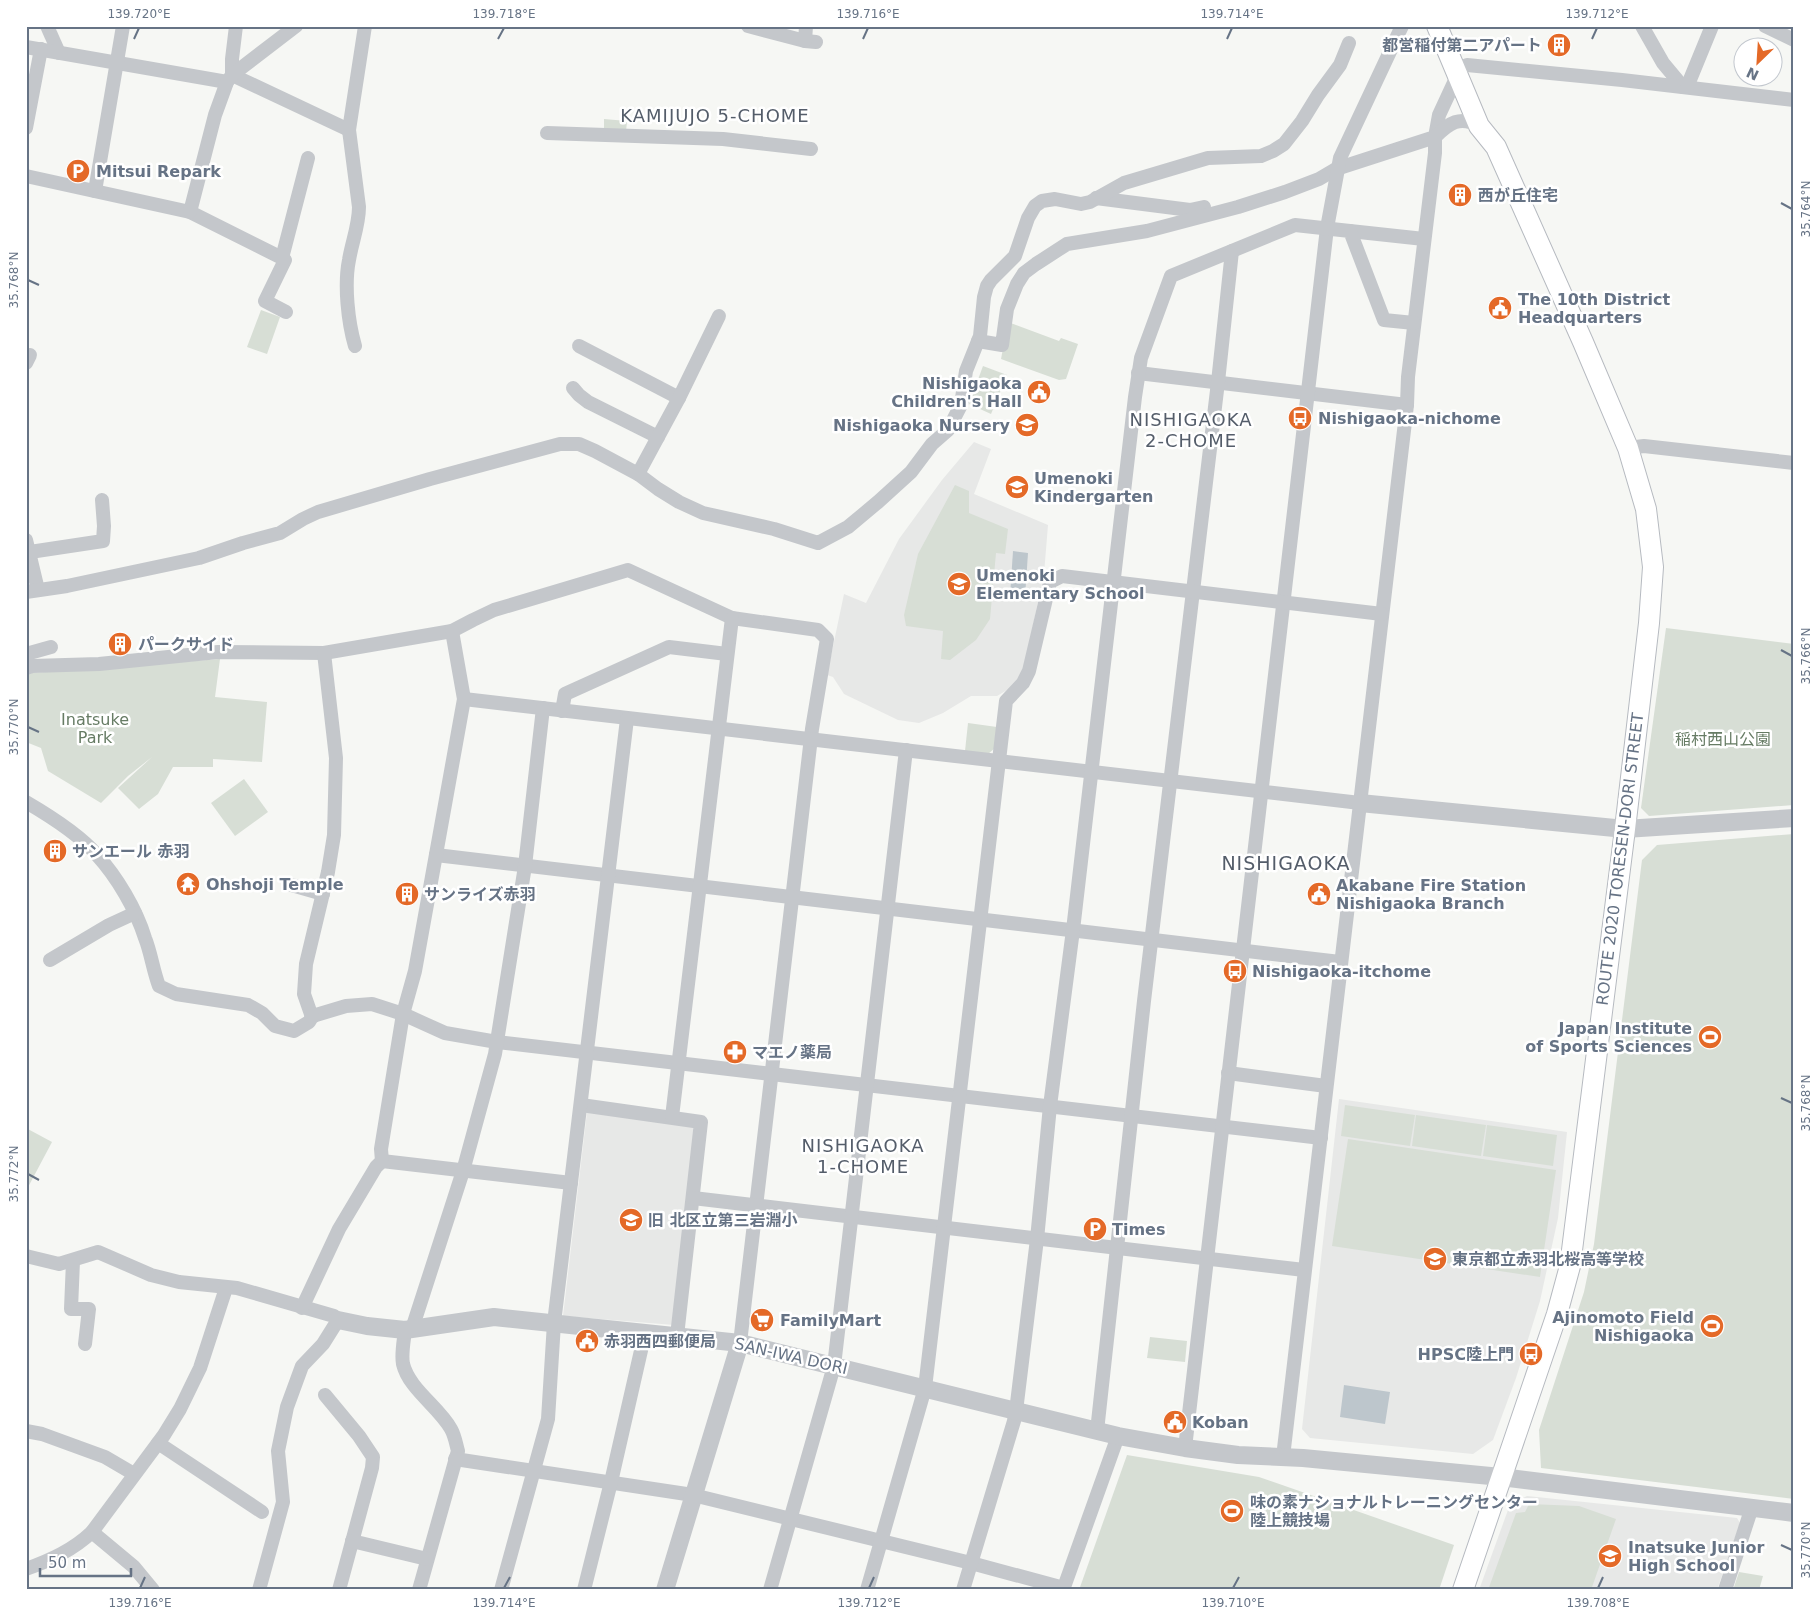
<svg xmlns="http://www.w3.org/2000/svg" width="1820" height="1616" font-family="'DejaVu Sans','Noto Sans JP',sans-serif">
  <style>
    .built { fill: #e7e8e7 }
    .green { fill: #d7ded5 }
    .water { fill: #bdc6cc }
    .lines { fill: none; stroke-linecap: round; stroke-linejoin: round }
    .secondary-casing { stroke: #b6bac0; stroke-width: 22 }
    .minor { stroke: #c4c7cb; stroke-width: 14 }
    .tertiary { stroke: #c4c7cb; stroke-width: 18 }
    .secondary { stroke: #fff; stroke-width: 20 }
    .ticks { fill: none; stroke: #667385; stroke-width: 2 }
    .labels { text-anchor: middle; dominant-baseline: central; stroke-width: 5; stroke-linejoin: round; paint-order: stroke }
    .poi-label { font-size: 16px; font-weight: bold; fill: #667385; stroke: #fff; text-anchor: start }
    .park-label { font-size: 16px; fill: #677c65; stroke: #fff }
    .street-label { font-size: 16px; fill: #667385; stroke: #fff }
    .neighbourhood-label { font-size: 18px; letter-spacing: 1px; fill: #545d6a; stroke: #fff }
    .quarter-label { font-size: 19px; letter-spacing: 1px; fill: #545d6a; stroke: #fff }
    .neatline { fill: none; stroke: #667385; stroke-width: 2 }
    .ticks-label { font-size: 12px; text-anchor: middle; fill: #667385 }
  </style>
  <rect width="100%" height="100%" fill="#f6f7f4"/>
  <g class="built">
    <polygon points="974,442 991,449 974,494 1048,525 1044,574 1023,672 1014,686 997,696 971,696 943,713 919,723 898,720 844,694 833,677 827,675 844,594 866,603 899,539 942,480"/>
    <polygon points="1339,1099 1567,1132 1558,1218 1540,1301 1516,1378 1493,1440 1473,1454 1310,1438 1302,1429"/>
    <polygon points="587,1112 698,1124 674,1325 563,1316"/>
    <polygon points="1527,1496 1737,1518 1740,1523 1717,1590 1479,1590 1508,1510 1517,1501"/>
  </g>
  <g class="green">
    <polygon points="604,119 627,121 626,132 604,131"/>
    <polygon points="261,310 280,317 267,354 247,347"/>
    <polygon points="1008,322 1059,341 1061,338 1078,344 1066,379 1059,380 1001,359"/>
    <polygon points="983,366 1007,375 991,414 969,404"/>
    <polygon points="955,485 969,491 969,513 1008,529 1005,554 996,553 990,619 976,640 950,660 941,659 943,631 906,626 904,615 918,554"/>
    <polygon points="1666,628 1794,644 1794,805 1649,816 1641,808"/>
    <polygon points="220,659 215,697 267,702 262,762 213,759 213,767 173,767 158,794 139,809 118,788 152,757 128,776 101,803 48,771 41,748 26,742 26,675 32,673"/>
    <polygon points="968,723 997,727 995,748 988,754 965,751"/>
    <polygon points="244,779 268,812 235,836 211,803"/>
    <polygon points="1794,834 1794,1499 1541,1468 1539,1430 1584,1292 1594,1244 1642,860 1657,845"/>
    <polygon points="1345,1105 1415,1115 1410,1146 1341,1136"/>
    <polygon points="1416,1115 1486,1125 1481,1156 1412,1146"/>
    <polygon points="1487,1125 1557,1135 1553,1166 1483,1156"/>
    <polygon points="26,1128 52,1142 26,1191"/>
    <polygon points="1348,1139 1556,1170 1540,1277 1332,1246"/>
    <polygon points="1150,1337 1187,1341 1185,1362 1147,1358"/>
    <polygon points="1127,1455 1259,1477 1454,1545 1439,1590 1079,1590"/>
    <polygon points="1529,1504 1579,1506 1616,1519 1591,1590 1488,1590 1516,1513 1525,1512"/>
    <polygon points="1739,1572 1763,1576 1759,1590 1733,1590"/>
  </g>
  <g class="water">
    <polygon points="1013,551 1028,553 1025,597 1010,596"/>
    <polygon points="1344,1385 1390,1392 1385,1424 1340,1417"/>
  </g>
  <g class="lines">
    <g class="secondary-casing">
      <polyline id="secondary" points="1437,26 1479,126 1496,147 1583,342 1628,448 1646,509 1653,567 1649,623 1625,829 1570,1266 1557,1314 1463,1590"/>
    </g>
    <g class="minor">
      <polyline points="47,26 59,53"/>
      <polyline points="236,26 232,59 232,75 349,130"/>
      <polyline points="748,26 805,41 816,42"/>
      <polyline points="1642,26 1663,63 1683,87"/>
      <polyline points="1765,26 1794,40"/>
      <polyline points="805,41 806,26"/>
      <polyline points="26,47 227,82"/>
      <polyline points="1467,65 1622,80 1794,100"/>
      <polyline points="1687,87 1712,26"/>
      <polyline points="26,128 41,49"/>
      <polyline points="547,133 723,139 811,149"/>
      <polyline points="26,176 190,212 282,258 285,260 265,301 286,312"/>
      <polyline points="95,191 123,26"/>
      <polyline points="1096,198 1190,210 1204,207"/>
      <polyline points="190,212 215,115 227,82 232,75 296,26"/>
      <polyline points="1350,231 1424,239"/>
      <polyline points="282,258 308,158"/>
      <polyline points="978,341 1002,345 1007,309 1017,284 1024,273 1036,264 1067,244 1147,231 1238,207 1285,192 1319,179 1336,169 1435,137 1439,115 1458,74"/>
      <path d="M355,346C348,322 344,285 349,260C352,242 359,225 359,207L349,130L365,26"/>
      <polyline points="579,346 679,398"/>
      <polyline points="26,363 30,355"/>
      <polyline points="1138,373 1407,405"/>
      <polyline points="573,388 579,395 588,402 658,437"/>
      <polyline points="1628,448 1644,446 1794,463"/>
      <polyline points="638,474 679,398 719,316"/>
      <polyline points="26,540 38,590"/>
      <polyline points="30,552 103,541 104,526 102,500"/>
      <polyline points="26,592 67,586 199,558 243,543 280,533 303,519 318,512 430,479 560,444 579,444 595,451 638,474 658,489 679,502 703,513 774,529 818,543 848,527 878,502 911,472 932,444 948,430 961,405 966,371 980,336 984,297 987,286 991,280 1015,256 1028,218 1035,206 1042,201 1055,199 1081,204 1090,202 1124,183 1208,158 1261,156 1273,151 1284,144 1302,121 1318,95 1340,65 1349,43"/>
      <polyline points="26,654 51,647"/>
      <polyline points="26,668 32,666 99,664 218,652 324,653 452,631 473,620 494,610 628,570 732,618 818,630 827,639 812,729 740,1343"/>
      <polyline points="464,699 1360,803"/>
      <polyline points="562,711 565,694 669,647 727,654"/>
      <path d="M26,802C50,816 79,834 97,855C117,877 136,909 145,938C151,953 153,970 159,986L176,994L248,1005L262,1013L275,1026L294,1031L309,1022L312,1017L316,1015L346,1006L372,1004L403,1014L445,1033L497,1042L1321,1138"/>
      <path d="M436,855C737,893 1039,924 1340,962"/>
      <polyline points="288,884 323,894"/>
      <polyline points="50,960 109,925 135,913"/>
      <polyline points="312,1017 304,994 306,964 328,872 334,835 336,758 324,653"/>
      <polyline points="1228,1073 1326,1086"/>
      <polyline points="581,1105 701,1122 677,1336"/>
      <polyline points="672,1117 732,618"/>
      <polyline points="382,1161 571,1183"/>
      <polyline points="693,1198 1304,1270"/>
      <polyline points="26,1256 59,1264 98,1252 151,1275 179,1282 237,1288 334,1316 338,1320 323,1344 302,1366 287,1407 278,1451 283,1502 259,1590"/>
      <polyline points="73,1261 71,1309 89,1309 85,1344"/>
      <polyline points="302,1308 339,1229 376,1167 382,1161 381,1149 403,1014 415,971 464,699 452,631"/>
      <polyline points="412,1329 463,1171 495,1054 525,866 543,708"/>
      <path d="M405,1330C404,1340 401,1354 403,1364C409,1389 439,1407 451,1429C455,1436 456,1444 458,1451L419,1590"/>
      <polyline points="325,1395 359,1436 373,1457 372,1468 339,1590"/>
      <polyline points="26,1431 42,1434 105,1457 134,1474"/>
      <polyline points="1097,1431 1144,1001 1218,382 1232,251"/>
      <polyline points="158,1443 262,1512"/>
      <polyline points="1185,1448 1327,228 1340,158 1402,26"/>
      <path d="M1283,1457L1407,405L1408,377L1435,153V137C1449,123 1460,115 1479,126"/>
      <polyline points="455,1459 693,1495 971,1563 1064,1588"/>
      <polyline points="92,1532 134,1567 153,1590"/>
      <polyline points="352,1541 427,1559"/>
      <path d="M26,1569C51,1560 73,1550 92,1532L164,1435L180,1409L200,1368L226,1288"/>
      <polyline points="501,1590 548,1419 554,1323 627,719"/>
      <polyline points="584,1590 611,1482 645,1333"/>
      <polyline points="770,1590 834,1366 906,750"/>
      <polyline points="867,1590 925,1388 1006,701 1023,683 1029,671 1050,582 1062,576 1382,614"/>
      <polyline points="963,1590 1014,1421 1017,1403 1037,1239 1050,1106 1073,930 1135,397 1141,358 1171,276 1295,225 1350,231 1384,320 1414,323"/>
      <polyline points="1063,1590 1118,1436"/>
      <polyline points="1725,1590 1752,1507"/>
    </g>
    <g class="tertiary">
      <polyline points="1360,803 1625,829 1794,818"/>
      <polyline points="338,1320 367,1326 405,1330 494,1317 740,1343 1118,1436 1185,1448 1238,1455 1303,1458 1501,1477 1794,1513"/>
      <polyline points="665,1590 740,1343"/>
    </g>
    <use href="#secondary" class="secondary"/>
  </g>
  <path class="ticks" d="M134,39L139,28M498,39L504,28M863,39L868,28M1227,39L1232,28M1592,39L1597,28M1781,203L1792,209M28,280L39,285M1781,650L1792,656M28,727L39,732M1781,1098L1792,1103M28,1174L39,1180M1781,1545L1792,1550M140,1588L145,1577M504,1588L510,1577M869,1588L874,1577M1233,1588L1239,1577M1598,1588L1603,1577"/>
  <defs>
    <g id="building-disc" transform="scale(1.25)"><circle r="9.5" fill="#e46927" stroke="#fff"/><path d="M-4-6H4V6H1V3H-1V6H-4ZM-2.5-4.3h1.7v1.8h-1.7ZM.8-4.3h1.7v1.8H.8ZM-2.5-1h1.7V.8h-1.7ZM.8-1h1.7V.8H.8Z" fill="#fff"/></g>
    <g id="parking-disc" transform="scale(1.25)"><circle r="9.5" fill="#e46927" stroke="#fff"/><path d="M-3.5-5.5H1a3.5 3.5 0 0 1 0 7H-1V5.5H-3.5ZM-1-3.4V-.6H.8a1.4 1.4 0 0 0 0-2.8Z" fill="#fff"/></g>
    <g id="civic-disc" transform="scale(1.25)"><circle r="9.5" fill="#e46927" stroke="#fff"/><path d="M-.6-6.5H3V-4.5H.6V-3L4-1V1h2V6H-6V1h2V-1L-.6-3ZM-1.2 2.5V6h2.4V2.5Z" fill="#fff"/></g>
    <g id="bus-disc" transform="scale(1.25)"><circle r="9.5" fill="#e46927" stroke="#fff"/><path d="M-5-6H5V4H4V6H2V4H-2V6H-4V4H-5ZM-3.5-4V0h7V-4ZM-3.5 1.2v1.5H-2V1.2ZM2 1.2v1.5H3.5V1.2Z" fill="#fff"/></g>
    <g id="school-disc" transform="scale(1.25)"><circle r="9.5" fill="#e46927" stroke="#fff"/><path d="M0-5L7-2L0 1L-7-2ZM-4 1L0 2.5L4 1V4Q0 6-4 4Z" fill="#fff"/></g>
    <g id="temple-disc" transform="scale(1.25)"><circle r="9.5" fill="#e46927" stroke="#fff"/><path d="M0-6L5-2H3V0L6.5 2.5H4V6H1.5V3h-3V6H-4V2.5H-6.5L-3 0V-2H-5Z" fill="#fff"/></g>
    <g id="stadium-disc" transform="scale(1.25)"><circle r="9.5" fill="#e46927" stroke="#fff"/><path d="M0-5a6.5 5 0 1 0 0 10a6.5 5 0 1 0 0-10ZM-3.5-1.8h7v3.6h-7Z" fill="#fff"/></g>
    <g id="pharmacy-disc" transform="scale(1.25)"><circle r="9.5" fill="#e46927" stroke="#fff"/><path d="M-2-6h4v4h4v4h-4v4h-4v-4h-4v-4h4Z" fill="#fff"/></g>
    <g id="supermarket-disc" transform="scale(1.25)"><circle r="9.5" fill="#e46927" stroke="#fff"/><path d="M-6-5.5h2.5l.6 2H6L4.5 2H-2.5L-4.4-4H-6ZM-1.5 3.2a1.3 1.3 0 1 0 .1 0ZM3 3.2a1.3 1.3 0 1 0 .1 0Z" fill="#fff"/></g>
  </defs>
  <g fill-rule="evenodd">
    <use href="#building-disc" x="1559" y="45"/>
    <use href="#parking-disc" x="78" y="171"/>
    <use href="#building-disc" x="1460" y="195"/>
    <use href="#civic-disc" x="1500" y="308"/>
    <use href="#civic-disc" x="1039" y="392"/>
    <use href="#bus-disc" x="1300" y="418"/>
    <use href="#school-disc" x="1027" y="425"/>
    <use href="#school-disc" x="1017" y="487"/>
    <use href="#school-disc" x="959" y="584"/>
    <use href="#building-disc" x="120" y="644"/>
    <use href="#building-disc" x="55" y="851"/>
    <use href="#temple-disc" x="188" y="884"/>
    <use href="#building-disc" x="407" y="894"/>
    <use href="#civic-disc" x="1319" y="894"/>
    <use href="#bus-disc" x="1235" y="971"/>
    <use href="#stadium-disc" x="1710" y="1037"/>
    <use href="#pharmacy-disc" x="735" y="1052"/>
    <use href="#school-disc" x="631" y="1220"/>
    <use href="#parking-disc" x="1095" y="1229"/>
    <use href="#school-disc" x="1435" y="1259"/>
    <use href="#supermarket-disc" x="762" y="1320"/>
    <use href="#stadium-disc" x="1712" y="1326"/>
    <use href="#civic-disc" x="587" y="1341"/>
    <use href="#bus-disc" x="1531" y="1354"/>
    <use href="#civic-disc" x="1175" y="1422"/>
    <use href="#stadium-disc" x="1232" y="1511"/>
    <use href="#school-disc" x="1610" y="1556"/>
  </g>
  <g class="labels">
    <g class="poi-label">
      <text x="1542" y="45" text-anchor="end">都営稲付第二アパート</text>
      <text x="96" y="171">Mitsui Repark</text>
      <text x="1478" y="195">西が丘住宅</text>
      <text x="1518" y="299">The 10th District<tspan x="1518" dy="18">Headquarters</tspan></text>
      <text x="1022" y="383" text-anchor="end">Nishigaoka<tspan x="1022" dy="18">Children's Hall</tspan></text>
      <text x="1318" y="418">Nishigaoka-nichome</text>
      <text x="1010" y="425" text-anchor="end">Nishigaoka Nursery</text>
      <text x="1034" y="478">Umenoki<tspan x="1034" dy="18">Kindergarten</tspan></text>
      <text x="976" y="575">Umenoki<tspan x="976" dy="18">Elementary School</tspan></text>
      <text x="138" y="644">パークサイド</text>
      <text x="72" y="851">サンエール 赤羽</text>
      <text x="206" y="884">Ohshoji Temple</text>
      <text x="1336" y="885">Akabane Fire Station<tspan x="1336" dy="18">Nishigaoka Branch</tspan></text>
      <text x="424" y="894">サンライズ赤羽</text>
      <text x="1252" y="971">Nishigaoka-itchome</text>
      <text x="1692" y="1028" text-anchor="end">Japan Institute<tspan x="1692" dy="18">of Sports Sciences</tspan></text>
      <text x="752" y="1052">マエノ薬局</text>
      <text x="648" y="1220">旧 北区立第三岩淵小</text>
      <text x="1112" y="1229">Times</text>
      <text x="1452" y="1259">東京都立赤羽北桜高等学校</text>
      <text x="1694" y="1317" text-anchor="end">Ajinomoto Field<tspan x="1694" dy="18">Nishigaoka</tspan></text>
      <text x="780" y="1320">FamilyMart</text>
      <text x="604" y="1341">赤羽西四郵便局</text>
      <text x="1514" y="1354" text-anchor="end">HPSC陸上門</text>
      <text x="1192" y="1422">Koban</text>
      <text x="1250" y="1502">味の素ナショナルトレーニングセンター<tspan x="1250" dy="18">陸上競技場</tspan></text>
      <text x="1628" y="1547">Inatsuke Junior<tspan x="1628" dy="18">High School</tspan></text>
    </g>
    <g class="park-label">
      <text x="95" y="719">Inatsuke<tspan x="95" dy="18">Park</tspan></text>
      <text x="1723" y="739">稲村西山公園</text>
    </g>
    <g class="street-label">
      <text transform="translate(1620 859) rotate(-83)">ROUTE 2020 TORESEN-DORI STREET</text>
      <text transform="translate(791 1356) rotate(13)">SAN-IWA DORI</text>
    </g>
    <g class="neighbourhood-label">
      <text x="715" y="115">KAMIJUJO 5-CHOME</text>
      <text x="1191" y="419">NISHIGAOKA<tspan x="1191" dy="21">2-CHOME</tspan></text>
      <text x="863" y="1145">NISHIGAOKA<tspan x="863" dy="21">1-CHOME</tspan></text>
    </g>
    <g class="quarter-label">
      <text x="1286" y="863">NISHIGAOKA</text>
    </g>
  </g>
  <rect width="1820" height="1616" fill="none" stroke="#ffffff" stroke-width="55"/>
  <g transform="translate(1758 62) rotate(205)"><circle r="24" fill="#ffffff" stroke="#c2c7ce"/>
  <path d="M0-4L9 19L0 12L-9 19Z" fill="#e46927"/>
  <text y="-8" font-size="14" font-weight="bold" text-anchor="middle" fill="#667385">N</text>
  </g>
  <path d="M40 1568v8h91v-8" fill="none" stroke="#667385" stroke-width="2.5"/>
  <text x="48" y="1568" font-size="15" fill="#667385" stroke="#ffffff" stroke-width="4" paint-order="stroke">50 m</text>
  <rect x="28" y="28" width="1764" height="1560" class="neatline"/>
  <g class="ticks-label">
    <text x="139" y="18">139.720°E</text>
    <text x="504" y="18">139.718°E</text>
    <text x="868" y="18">139.716°E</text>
    <text x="1232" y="18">139.714°E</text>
    <text x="1597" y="18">139.712°E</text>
    <text transform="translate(1806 209) rotate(-90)" y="4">35.764°N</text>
    <text transform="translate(14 280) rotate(-90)" y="4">35.768°N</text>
    <text transform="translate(1806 656) rotate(-90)" y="4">35.766°N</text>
    <text transform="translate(14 727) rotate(-90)" y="4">35.770°N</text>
    <text transform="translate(1806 1103) rotate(-90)" y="4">35.768°N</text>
    <text transform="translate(14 1174) rotate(-90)" y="4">35.772°N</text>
    <text transform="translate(1806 1550) rotate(-90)" y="4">35.770°N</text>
    <text x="140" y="1607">139.716°E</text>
    <text x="504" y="1607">139.714°E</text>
    <text x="869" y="1607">139.712°E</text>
    <text x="1233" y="1607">139.710°E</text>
    <text x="1598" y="1607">139.708°E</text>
  </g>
</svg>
